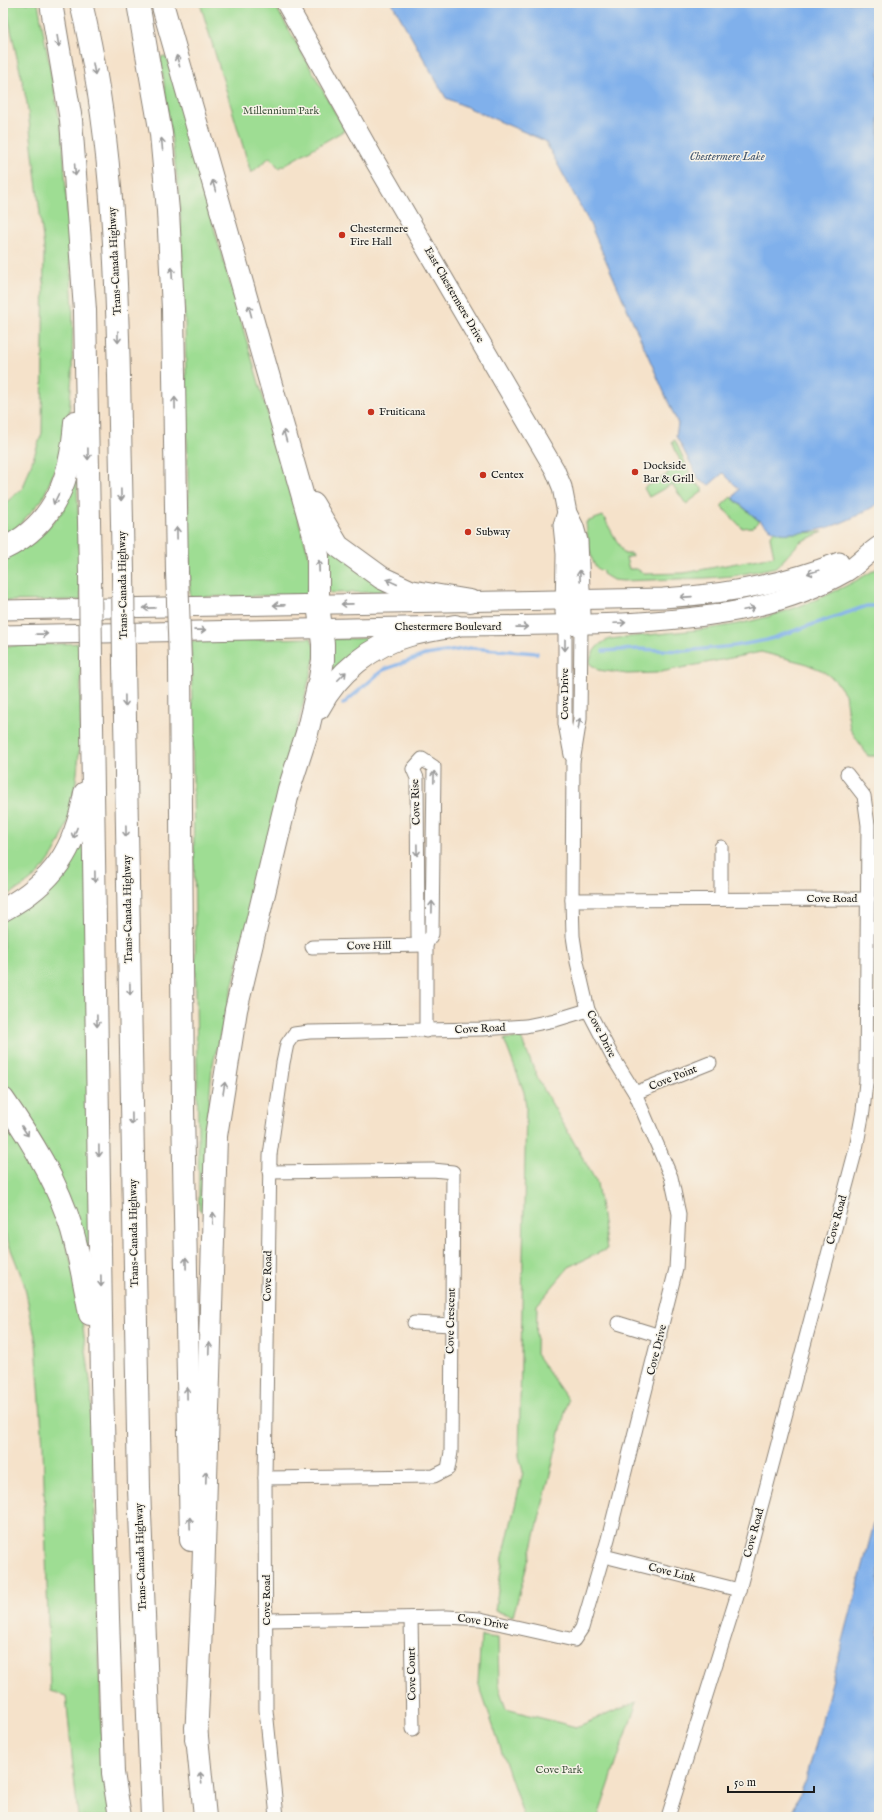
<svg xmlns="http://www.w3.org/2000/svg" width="882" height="1820" font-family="'IM FELL English',serif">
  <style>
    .green { fill: #9edd93; stroke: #5d7c58 }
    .water { fill: #80b0eb; stroke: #4e6684 }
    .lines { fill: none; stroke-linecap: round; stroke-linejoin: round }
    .stream { stroke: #80b0eb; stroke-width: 3.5 }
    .street-casing { stroke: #887f73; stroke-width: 15 }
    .secondary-casing { stroke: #887f73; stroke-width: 21 }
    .highway-casing { stroke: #887f73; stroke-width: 24 }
    .street { stroke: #fff; stroke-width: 13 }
    .secondary { stroke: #fff; stroke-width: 19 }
    .highway { stroke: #fff; stroke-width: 22 }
    .highway-bridge-casing { stroke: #887f73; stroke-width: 24; stroke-linecap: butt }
    .highway-bridge { stroke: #fff; stroke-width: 22 }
    .oneway { stroke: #999 }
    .poi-dot { fill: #c8321e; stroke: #f7f3e8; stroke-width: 1.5 }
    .labels { text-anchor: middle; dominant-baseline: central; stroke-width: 3; stroke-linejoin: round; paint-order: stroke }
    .park-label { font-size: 11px; fill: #435640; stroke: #f7f3e8 }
    .poi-label { font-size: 11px; fill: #1c1c1c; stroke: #f7f3e8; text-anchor: start }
    .street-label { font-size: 11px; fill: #1c1c1c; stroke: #f7f3e8 }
    .water-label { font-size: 12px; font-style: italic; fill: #44576f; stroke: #f7f3e8 }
  </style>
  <rect width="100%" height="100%" fill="#f7f3e8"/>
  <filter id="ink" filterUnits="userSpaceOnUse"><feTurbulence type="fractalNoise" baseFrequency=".025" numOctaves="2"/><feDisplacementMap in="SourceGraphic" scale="8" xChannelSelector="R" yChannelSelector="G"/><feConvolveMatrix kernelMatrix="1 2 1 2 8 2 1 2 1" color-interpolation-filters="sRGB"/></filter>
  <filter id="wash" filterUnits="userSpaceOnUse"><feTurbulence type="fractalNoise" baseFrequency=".012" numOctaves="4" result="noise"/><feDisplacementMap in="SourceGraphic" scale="16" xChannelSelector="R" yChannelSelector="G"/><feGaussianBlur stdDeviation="0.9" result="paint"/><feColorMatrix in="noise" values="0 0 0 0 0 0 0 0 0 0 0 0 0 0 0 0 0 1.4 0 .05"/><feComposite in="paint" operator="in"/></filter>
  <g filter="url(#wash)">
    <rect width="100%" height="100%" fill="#f5e2ca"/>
    <g class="green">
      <polygon points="5,3 38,3 63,138 73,308 72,374 67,443 42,500 7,538 3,540 3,505 23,488 42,433 44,248 27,103"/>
      <polygon points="200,3 274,3 345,130 279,168 270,157 251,173"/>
      <polygon points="164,56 168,59 218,242 312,566 311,580 306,595 190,597 185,322 179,193 161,62 161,57"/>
      <polygon points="675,440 694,482 702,488 702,492 686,504 672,484 649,497 644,488 668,474 667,471 681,463 672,442"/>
      <polygon points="77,480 81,600 3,601 3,560 34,542 63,511 69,493"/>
      <polygon points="731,497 759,521 753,527 742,528 722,507 722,505"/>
      <path d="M603,516L624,554H632L633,556L626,558L629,569H637L645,574L684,573L774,556L770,537L775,530L780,533L823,532L800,542L777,567L733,576L706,578L623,581L613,580L603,574V571C601,570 599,570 598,569C589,562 587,532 586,522Z"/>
      <polygon points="328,544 384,588 385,592 330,593 328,587"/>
      <path d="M879,567V756H868L850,729L845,694L835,680L821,670L804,663L761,652L656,673L627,674L598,670L589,663C593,650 597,644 610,639C650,634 691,632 732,625C779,617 839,593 879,567Z"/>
      <polygon points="311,638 316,652 212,1068 206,1139 206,1207 202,1212 199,1209 191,641"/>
      <polygon points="381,638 331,677 330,639"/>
      <path d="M81,643C80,707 87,813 46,865C35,879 19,889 3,898V646Z"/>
      <polygon points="88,840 92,1261 31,1125 3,1084 3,916"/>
      <polygon points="521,1038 539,1081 597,1183 607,1249 569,1267 537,1305 536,1354 568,1400 534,1540 513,1616 495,1611 503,1557 523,1472 519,1456 526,1106 524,1092 504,1039"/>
      <polygon points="3,1117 27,1153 60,1218 78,1290 91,1388 102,1746 113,1817 78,1817 66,1696 50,1691 43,1447 36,1342 24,1283 3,1229"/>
      <polygon points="481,1636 498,1638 499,1688 506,1709 576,1727 637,1702 598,1817 524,1817 478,1682"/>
    </g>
    <g class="water">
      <path d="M392,3H879V503C854,519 823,533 793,533C789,533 784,534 780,533C767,530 744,507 733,498L739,489L723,473L709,485L700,481L676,436L678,424L589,222L545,141L446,98Z"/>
      <polygon points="879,1505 879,1817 790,1817 808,1773"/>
    </g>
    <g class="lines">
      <g class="stream">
        <polyline points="603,651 637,649 684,651 734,646 767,640 867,606 879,606"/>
        <polyline points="343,704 383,670 425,655 470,648 537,653"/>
      </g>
    </g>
  </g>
  <g filter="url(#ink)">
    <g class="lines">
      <g class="street-casing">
        <g id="street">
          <polyline points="565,625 565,724 571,755"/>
          <polyline points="721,847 721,899"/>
          <polyline points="572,900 868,899"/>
          <polyline points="426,945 418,937 417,778 413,769 422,759 434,767 432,934 426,945 426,1031"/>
          <polyline points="312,947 426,945"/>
          <polyline points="635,1093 710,1063"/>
          <polyline points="414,1323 451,1325"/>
          <polyline points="618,1323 660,1336"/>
          <polyline points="265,1478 434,1476 448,1469 451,1452 453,1172 433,1170 269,1172"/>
          <polyline points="604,1556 739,1590"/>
          <polyline points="411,1618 413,1729"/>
          <polyline points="267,1620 447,1617 480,1619 574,1640 582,1628 608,1539 676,1269 679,1214 671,1177 635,1093 612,1056 588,1010 577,962 573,936 572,900 573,762 580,719 581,625"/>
          <polyline points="277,1817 266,1710 265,1478 270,1155 283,1063 287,1044 294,1034 309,1032 482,1029 526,1026 555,1020 588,1010"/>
          <polyline points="668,1817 739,1590 856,1149 863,1111 866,1082 868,825 864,796 847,774"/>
        </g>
      </g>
      <g class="secondary-casing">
        <g id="secondary">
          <polyline points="286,3 372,156 555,470 562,487 567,513 574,527 578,541 581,614"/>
          <path d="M3,610L663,598C723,595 783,584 839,562"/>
          <polyline points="565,613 566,554 563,525 566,516"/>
          <path d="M3,635L455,626C511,626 567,625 623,623C700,619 777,611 846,572C858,565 867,554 879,546"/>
        </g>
      </g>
      <g class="highway-casing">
        <g id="highway">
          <polyline points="51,3 71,120 85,310 90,574"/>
          <path d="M81,3C111,125 116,250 119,376C120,441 122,507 123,572"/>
          <polyline points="138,3 161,134 168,211 173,309 177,572"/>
          <polyline points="162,3 315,539 318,556 318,604 323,644 323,660 320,678 307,733 289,789 236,1010 216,1136 203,1582 196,1740"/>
          <polyline points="313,504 338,546 382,578 410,591 470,601"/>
          <path d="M3,549C56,524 71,477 75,422"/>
          <polyline points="91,660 102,1382 108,1617 113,1773 120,1817"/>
          <polyline points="180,662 183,1108 191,1540"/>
          <polyline points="124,663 139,1488 152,1817"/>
          <path d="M319,708C337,673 372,645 410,635C425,631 440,629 455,626"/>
          <path d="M3,910C54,882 75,850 85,793"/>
          <path d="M3,1099C31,1139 58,1183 72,1230C80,1258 85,1286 90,1314"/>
          <polyline points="196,1727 205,1817"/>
        </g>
      </g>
      <use href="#street" class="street"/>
      <use href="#secondary" class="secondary"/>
      <use href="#highway" class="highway"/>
      <g class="highway-bridge-casing">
        <g id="highway-bridge">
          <polyline points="123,572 124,663"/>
          <polyline points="177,572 180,662"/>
          <polyline points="90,574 91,660"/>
        </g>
      </g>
      <use href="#highway-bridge" class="highway-bridge"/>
    </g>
    <defs><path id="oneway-shaft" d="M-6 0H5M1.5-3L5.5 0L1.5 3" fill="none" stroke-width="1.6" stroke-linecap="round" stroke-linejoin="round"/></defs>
    <g class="oneway">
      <use href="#oneway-shaft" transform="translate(58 41) rotate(81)"/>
      <use href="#oneway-shaft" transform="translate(178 61) rotate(-106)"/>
      <use href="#oneway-shaft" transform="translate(94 69) rotate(80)"/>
      <use href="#oneway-shaft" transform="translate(162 144) rotate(-95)"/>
      <use href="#oneway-shaft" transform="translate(75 170) rotate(86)"/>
      <use href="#oneway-shaft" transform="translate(214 186) rotate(-106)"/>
      <use href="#oneway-shaft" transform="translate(172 273) rotate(-93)"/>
      <use href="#oneway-shaft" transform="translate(250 311) rotate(-105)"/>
      <use href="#oneway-shaft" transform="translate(118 337) rotate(89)"/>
      <use href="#oneway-shaft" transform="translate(175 403) rotate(-91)"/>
      <use href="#oneway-shaft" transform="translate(285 436) rotate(-106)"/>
      <use href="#oneway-shaft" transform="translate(88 454) rotate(89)"/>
      <use href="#oneway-shaft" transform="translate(121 495) rotate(89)"/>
      <use href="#oneway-shaft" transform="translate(56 499) rotate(116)"/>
      <use href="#oneway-shaft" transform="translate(177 533) rotate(-91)"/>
      <use href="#oneway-shaft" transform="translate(319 566) rotate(-92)"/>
      <use href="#oneway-shaft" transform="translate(813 572) rotate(163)"/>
      <use href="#oneway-shaft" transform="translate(580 576) rotate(-92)"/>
      <use href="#oneway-shaft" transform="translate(392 582) rotate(-155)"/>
      <use href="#oneway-shaft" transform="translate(686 597) rotate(176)"/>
      <use href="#oneway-shaft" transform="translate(347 604) rotate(179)"/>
      <use href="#oneway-shaft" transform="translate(279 605) rotate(179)"/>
      <use href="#oneway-shaft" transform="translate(149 608) rotate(179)"/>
      <use href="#oneway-shaft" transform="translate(749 609) rotate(-12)"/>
      <use href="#oneway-shaft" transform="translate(620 623) rotate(-3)"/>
      <use href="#oneway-shaft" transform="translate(522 627) rotate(-1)"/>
      <use href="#oneway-shaft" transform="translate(200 630) rotate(-1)"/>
      <use href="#oneway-shaft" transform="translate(42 634) rotate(-1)"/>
      <use href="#oneway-shaft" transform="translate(565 645) rotate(90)"/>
      <use href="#oneway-shaft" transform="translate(342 676) rotate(-45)"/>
      <use href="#oneway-shaft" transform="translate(125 701) rotate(89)"/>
      <use href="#oneway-shaft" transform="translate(579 724) rotate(-81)"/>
      <use href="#oneway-shaft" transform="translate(434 777) rotate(-88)"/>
      <use href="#oneway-shaft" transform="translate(126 831) rotate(89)"/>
      <use href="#oneway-shaft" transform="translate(75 833) rotate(111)"/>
      <use href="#oneway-shaft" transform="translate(417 850) rotate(89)"/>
      <use href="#oneway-shaft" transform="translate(95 877) rotate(89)"/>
      <use href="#oneway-shaft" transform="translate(432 907) rotate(-89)"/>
      <use href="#oneway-shaft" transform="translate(130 989) rotate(89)"/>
      <use href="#oneway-shaft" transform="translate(97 1021) rotate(89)"/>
      <use href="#oneway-shaft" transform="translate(224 1088) rotate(-81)"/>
      <use href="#oneway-shaft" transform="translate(132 1119) rotate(89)"/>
      <use href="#oneway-shaft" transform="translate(25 1131) rotate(57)"/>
      <use href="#oneway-shaft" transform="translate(99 1151) rotate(89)"/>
      <use href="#oneway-shaft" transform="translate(213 1218) rotate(-88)"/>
      <use href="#oneway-shaft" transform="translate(186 1263) rotate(-91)"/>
      <use href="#oneway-shaft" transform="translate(101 1281) rotate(89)"/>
      <use href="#oneway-shaft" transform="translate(209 1348) rotate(-88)"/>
      <use href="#oneway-shaft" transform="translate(187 1393) rotate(-91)"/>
      <use href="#oneway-shaft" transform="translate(206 1477) rotate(-88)"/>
      <use href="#oneway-shaft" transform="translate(190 1523) rotate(-92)"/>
      <use href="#oneway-shaft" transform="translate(201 1778) rotate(-97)"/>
    </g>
  </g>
  <g class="poi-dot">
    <circle cx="342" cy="235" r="4"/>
    <circle cx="371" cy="412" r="4"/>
    <circle cx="635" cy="472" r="4"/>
    <circle cx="483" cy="475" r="4"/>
    <circle cx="468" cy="532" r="4"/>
  </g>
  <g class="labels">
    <g class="park-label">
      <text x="281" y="111">Millennium Park</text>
      <text x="559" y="1770">Cove Park</text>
    </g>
    <g class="poi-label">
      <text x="350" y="229">Chestermere<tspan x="350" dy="13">Fire Hall</tspan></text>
      <text x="379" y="412">Fruiticana</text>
      <text x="643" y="466">Dockside<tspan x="643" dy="13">Bar &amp; Grill</tspan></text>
      <text x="491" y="475">Centex</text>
      <text x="476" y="532">Subway</text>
    </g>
    <g class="street-label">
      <text transform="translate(115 261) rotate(-93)">Trans-Canada Highway</text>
      <text transform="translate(454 295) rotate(60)">East Chestermere Drive</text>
      <text transform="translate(123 585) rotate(-91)">Trans-Canada Highway</text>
      <text x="448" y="627">Chestermere Boulevard</text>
      <text transform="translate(565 694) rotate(-90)">Cove Drive</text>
      <text transform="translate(416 802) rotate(-92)">Cove Rise</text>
      <text x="832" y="899">Cove Road</text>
      <text transform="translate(128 909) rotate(-91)">Trans-Canada Highway</text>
      <text transform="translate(369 946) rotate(-1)">Cove Hill</text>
      <text transform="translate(480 1029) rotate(-3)">Cove Road</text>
      <text transform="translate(601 1034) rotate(63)">Cove Drive</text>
      <text transform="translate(673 1078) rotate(-22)">Cove Point</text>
      <text transform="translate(837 1220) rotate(-75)">Cove Road</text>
      <text transform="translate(134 1233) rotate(-91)">Trans-Canada Highway</text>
      <text transform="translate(268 1276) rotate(-89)">Cove Road</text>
      <text transform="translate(451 1321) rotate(-89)">Cove Crescent</text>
      <text transform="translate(657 1350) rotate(-76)">Cove Drive</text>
      <text transform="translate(754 1533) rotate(-75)">Cove Road</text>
      <text transform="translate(141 1557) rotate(-92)">Trans-Canada Highway</text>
      <text transform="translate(672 1573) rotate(14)">Cove Link</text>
      <text transform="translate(267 1600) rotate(-90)">Cove Road</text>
      <text transform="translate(483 1622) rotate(9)">Cove Drive</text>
      <text transform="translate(412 1674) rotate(-91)">Cove Court</text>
    </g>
    <g class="water-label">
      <text x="727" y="156">Chestermere Lake</text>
    </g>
  </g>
  <rect width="882" height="1820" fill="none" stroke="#f7f3e8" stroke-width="16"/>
  <path d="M728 1786v6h86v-6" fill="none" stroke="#1c1c1c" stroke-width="2"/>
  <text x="734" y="1786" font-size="12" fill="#1c1c1c" stroke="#f7f3e8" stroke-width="3" paint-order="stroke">50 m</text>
</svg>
